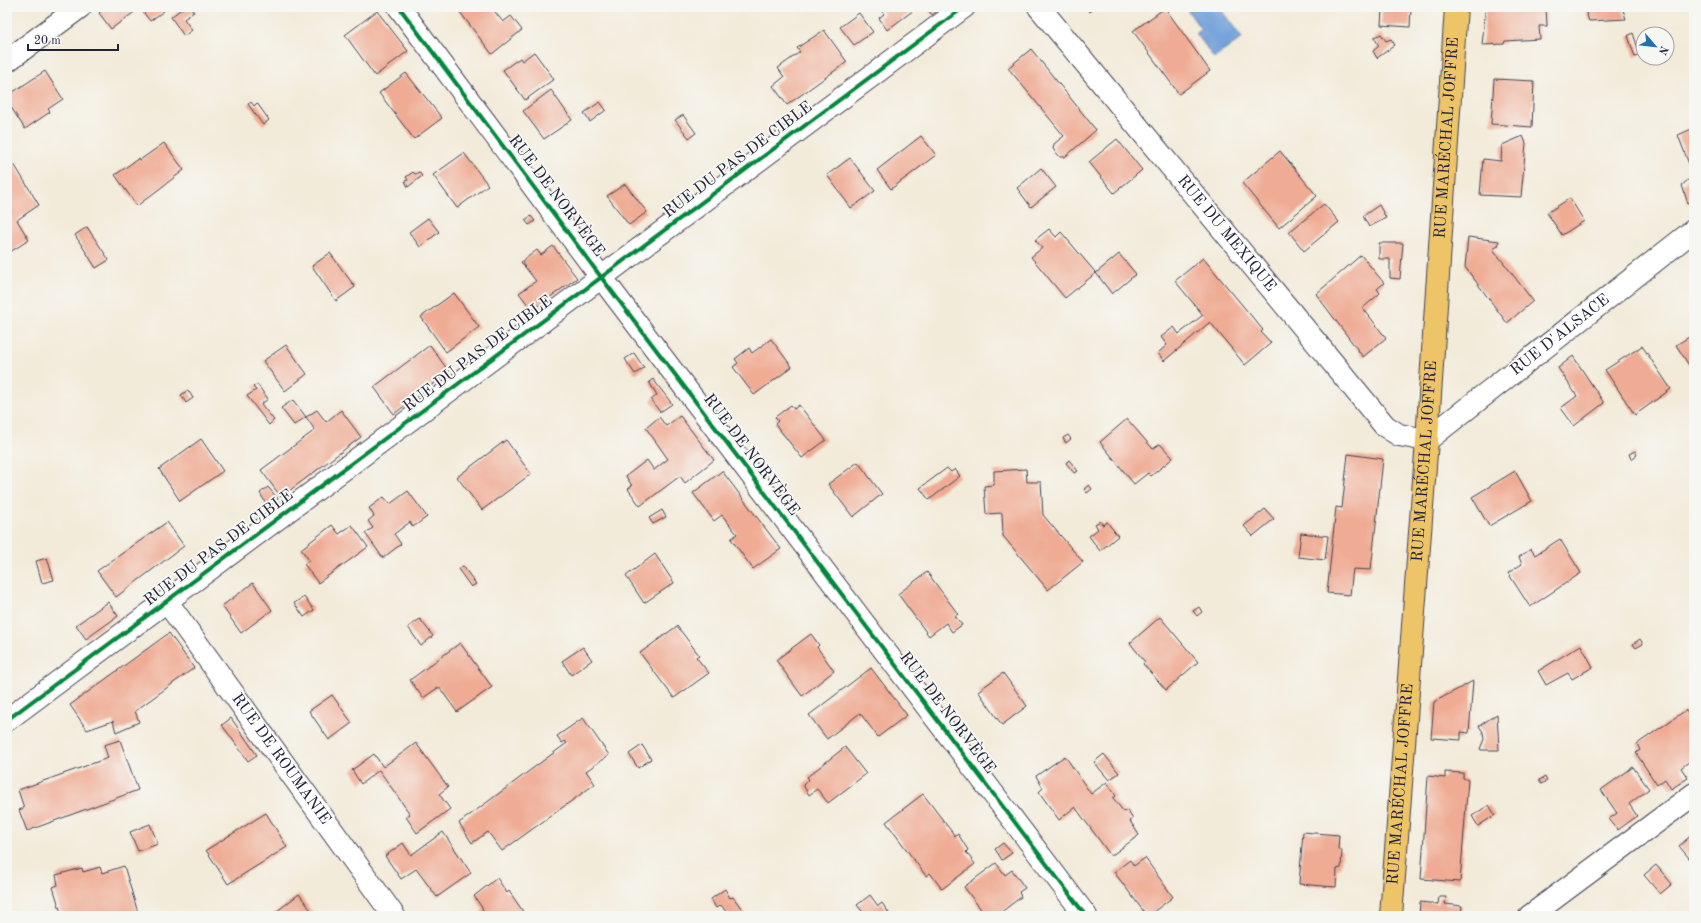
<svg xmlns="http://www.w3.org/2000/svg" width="1701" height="923" font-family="'Old Standard TT',serif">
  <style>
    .water { fill: #6e9fd8; stroke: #48608a }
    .building { fill: #efab93 }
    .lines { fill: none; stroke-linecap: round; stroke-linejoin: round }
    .minor-casing { stroke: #414053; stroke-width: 24 }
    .major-casing { stroke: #414053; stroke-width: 24 }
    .minor { stroke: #fff; stroke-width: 22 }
    .major { stroke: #eec469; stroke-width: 22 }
    .cycleway-casing { stroke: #f6f6f2; stroke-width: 6 }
    .cycleway { stroke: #00873e; stroke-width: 4 }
    .labels { text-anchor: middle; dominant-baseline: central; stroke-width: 4; stroke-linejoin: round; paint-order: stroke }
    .street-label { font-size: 16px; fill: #22223b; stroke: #f6f6f2 }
  </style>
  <rect width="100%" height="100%" fill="#f6f6f2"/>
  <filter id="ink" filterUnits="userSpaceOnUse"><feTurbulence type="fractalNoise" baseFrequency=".025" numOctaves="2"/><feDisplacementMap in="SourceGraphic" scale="8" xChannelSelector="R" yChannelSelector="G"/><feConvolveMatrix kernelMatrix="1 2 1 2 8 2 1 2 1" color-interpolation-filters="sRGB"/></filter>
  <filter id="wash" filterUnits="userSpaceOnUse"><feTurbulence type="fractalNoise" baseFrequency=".012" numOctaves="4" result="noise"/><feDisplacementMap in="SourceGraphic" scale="16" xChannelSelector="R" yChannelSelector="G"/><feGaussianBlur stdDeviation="0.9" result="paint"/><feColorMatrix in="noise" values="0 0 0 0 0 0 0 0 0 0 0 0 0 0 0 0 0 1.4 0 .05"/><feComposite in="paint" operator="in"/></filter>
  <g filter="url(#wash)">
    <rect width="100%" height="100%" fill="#f3ebda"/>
    <polygon class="water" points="1185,7 1219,7 1242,38 1214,58 1196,33 1201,29"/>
    <g id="blocks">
      <g class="building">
        <polygon points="106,7 161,7 164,11 150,21 140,8 111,29 99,13"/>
        <polygon points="184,7 190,7 194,12 184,19 192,30 184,36 171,17"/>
        <polygon points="456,7 491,7 503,22 511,16 522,30 492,54"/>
        <polygon points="878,7 918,7 887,30 879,18 884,14"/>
        <polygon points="926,7 942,7 932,15"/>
        <polygon points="1085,7 1095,7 1089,12"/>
        <polygon points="1378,7 1411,7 1410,27 1381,25 1382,9"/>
        <polygon points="1486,7 1546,7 1547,26 1539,26 1540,39 1505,41 1504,44 1482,45"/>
        <polygon points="1584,7 1622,7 1626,19 1589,21"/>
        <polygon points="1165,8 1210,71 1179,94 1133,31"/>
        <polygon points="377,11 408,51 375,76 345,35"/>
        <polygon points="859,13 873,32 854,45 840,27"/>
        <polygon points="824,30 847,62 787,105 773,86 784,77 778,68 800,52 797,48"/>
        <polygon points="1633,33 1640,55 1635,57 1628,36"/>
        <polygon points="1381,34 1386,41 1391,39 1395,45 1377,58 1373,51 1379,46 1374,37"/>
        <polygon points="1031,49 1096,130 1065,157 1060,157 1053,149 1054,144 1064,136 1008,68"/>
        <polygon points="534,52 554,79 525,100 503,70 520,58 522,61"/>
        <polygon points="45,71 63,99 48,109 50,112 25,129 7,101 7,96"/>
        <polygon points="406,73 442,118 414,139 379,93"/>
        <polygon points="1494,79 1534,81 1532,127 1491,124"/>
        <polygon points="551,90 572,120 544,139 523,111"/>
        <polygon points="251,102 254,106 257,103 269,120 263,125 248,104"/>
        <polygon points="600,102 606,110 590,122 584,113"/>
        <polygon points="683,115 696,133 689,138 675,120"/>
        <polygon points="1694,128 1694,168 1692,163 1689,164 1678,135"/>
        <polygon points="921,136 936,155 891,189 877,170"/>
        <polygon points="1523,136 1526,143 1521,197 1480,195 1483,159 1501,161 1502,145"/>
        <polygon points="1117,139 1142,170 1114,193 1089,162"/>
        <polygon points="164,143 184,170 137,206 115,175 139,158 140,160"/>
        <polygon points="1280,151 1317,196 1279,228 1242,183"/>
        <polygon points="464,153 488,185 457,208 433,175"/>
        <polygon points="850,158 875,191 851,208 827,175"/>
        <polygon points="14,164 39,205 17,220 29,240 7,254 7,169"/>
        <polygon points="1041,168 1056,187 1031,207 1017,188"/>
        <polygon points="413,172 415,174 419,172 422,176 408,187 405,181 408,180 406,177"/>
        <polygon points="1694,175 1694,200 1688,204 1682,185"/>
        <polygon points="625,184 647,212 629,225 607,196"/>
        <polygon points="1570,198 1584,221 1562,235 1547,213"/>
        <polygon points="1324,204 1339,222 1304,251 1289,232"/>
        <polygon points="1379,205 1386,218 1369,227 1363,216"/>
        <polygon points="531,216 535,221 529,225 525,220"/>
        <polygon points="428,218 439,232 420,247 409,232"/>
        <polygon points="87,227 109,260 96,268 75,235"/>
        <polygon points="1049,229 1056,237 1061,232 1096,273 1065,298 1031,257 1042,248 1035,240"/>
        <polygon points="1468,237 1499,241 1498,246 1493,249 1533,301 1507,323 1465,267"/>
        <polygon points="1379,243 1403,243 1400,279 1390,278 1390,259 1379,259"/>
        <polygon points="553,246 577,278 532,310 519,293 536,281 521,262 537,250 541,255"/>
        <polygon points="330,253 355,287 336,301 312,266"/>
        <polygon points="1119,254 1136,274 1112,294 1096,273"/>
        <polygon points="1361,255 1384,283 1377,289 1380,293 1363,308 1386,338 1363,357 1316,294"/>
        <polygon points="1203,258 1263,330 1261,332 1271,343 1245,365 1210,322 1164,361 1158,353 1167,345 1161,337 1174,327 1179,334 1203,315 1175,281"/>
        <polygon points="454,293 479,327 446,352 421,317"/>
        <polygon points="1694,334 1694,373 1676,345"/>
        <polygon points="771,339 792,367 754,395 733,367 738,363 735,359 749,348 752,353"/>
        <polygon points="286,345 307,374 285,391 263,361"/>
        <polygon points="430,345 449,372 394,414 374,387"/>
        <polygon points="1642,346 1671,389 1635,415 1605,370"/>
        <polygon points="634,353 644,368 635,374 625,359"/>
        <polygon points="1573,356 1604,403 1574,426 1561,408 1577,396 1558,368"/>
        <polygon points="653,379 672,404 660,412 651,400 657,395 649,382"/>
        <polygon points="257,384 268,399 261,404 274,420 269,425 247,396 256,390 253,387"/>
        <polygon points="188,390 193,398 186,403 181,395"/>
        <polygon points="293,400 306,417 294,425 281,408"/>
        <polygon points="791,405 794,409 799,405 826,440 802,458 775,424 778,421 775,417"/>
        <polygon points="317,410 326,422 341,410 361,437 281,497 261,470 315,430 306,417"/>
        <polygon points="680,416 714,460 685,483 680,476 640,506 628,489 632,486 626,476 647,460 654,470 668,459 646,428 659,417 666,426"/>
        <polygon points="1127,419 1153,449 1160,444 1173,458 1151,476 1148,473 1134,484 1100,442"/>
        <polygon points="1068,435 1071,439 1066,443 1063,438"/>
        <polygon points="201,439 223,471 180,501 159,469"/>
        <polygon points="506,440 531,474 482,510 457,477"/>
        <polygon points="1635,451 1637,455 1631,459 1629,454"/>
        <polygon points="1348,454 1383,459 1371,570 1353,569 1350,595 1327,593 1336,507 1342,508"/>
        <polygon points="1069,460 1078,471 1074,473 1066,463"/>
        <polygon points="858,462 882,494 853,517 828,484"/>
        <polygon points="947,468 951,472 955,469 960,476 929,500 920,488"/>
        <polygon points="1026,469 1027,482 1041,482 1043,515 1083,562 1048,590 1003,536 1002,513 986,514 984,486 994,485 994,471"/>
        <polygon points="722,471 781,549 753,569 731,539 737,534 722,515 714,521 693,493"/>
        <polygon points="1515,471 1532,501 1489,526 1472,497"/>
        <polygon points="1089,485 1092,489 1087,493 1084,489"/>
        <polygon points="268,487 278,499 268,507 260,493"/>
        <polygon points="408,491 427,517 413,527 410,522 394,534 401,544 383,558 365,533 373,528 368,521 374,516 369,508 384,497 390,504"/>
        <polygon points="1265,509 1274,519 1253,536 1244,526"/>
        <polygon points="662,510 666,517 653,524 649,518"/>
        <polygon points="1100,521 1103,525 1107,522 1118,536 1100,551 1089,536 1098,529 1095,524"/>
        <polygon points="167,522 184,546 116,597 97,571"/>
        <polygon points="332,525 339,534 352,525 368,547 318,583 304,564 309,560 301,549"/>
        <polygon points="1301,533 1328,536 1325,560 1298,557"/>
        <polygon points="1560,539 1581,573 1530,607 1508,573 1522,564 1519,557 1531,549 1535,555"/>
        <polygon points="655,554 674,583 644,603 626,576"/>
        <polygon points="47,558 54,580 42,583 36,561"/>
        <polygon points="463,566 476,584 471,587 458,569"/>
        <polygon points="927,572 958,614 955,616 962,625 952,632 946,623 929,636 898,594"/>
        <polygon points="253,583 272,610 241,633 222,606"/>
        <polygon points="304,597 314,610 304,617 294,603"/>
        <polygon points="108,602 118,616 86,639 76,625"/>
        <polygon points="1199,607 1202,612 1197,616 1193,611"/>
        <polygon points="1160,617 1198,662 1166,690 1143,664 1145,662 1130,643"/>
        <polygon points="420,619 433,636 421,646 408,627"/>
        <polygon points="677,626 699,655 696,657 709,673 674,698 640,653"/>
        <polygon points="169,633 194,668 135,711 139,722 116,732 113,721 87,730 70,705"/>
        <polygon points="811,634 819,645 817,647 834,671 802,696 776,660"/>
        <polygon points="1640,639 1643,644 1636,648 1633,644"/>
        <polygon points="460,643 492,687 457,712 439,687 423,698 410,680"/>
        <polygon points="1581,645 1593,667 1572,679 1568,673 1546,685 1538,671"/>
        <polygon points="583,647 592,660 571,675 562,661"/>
        <polygon points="871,668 907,715 878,737 860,713 827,739 809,715"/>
        <polygon points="1003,673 1027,706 1002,725 978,691"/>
        <polygon points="1473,681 1469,733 1461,732 1461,740 1431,738 1434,702"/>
        <polygon points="332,695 352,723 329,740 309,711"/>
        <polygon points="1686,710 1694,724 1694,758 1681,768 1688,778 1671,789 1665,779 1657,785 1636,753 1640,750 1637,744"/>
        <polygon points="1497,714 1499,750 1481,750 1480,749 1484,739 1483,732 1479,726"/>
        <polygon points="231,718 257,755 248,761 222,725"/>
        <polygon points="583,718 609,755 586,771 595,784 502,851 488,832 472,843 459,823 567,743 565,741 562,743 557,736"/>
        <polygon points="120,740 138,790 27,831 19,810 24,808 18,790 108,758 104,745"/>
        <polygon points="416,743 448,787 439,794 450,809 417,833 406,817 410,814 379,770 361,784 352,770 374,754 383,767"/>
        <polygon points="642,745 651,759 638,768 629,754"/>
        <polygon points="845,747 866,774 828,803 817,789 809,795 803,785 809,779 807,777"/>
        <polygon points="1104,754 1119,773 1109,780 1094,762"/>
        <polygon points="1065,756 1091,794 1107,782 1116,796 1113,798 1124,812 1127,810 1133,819 1130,821 1139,835 1111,856 1075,807 1059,820 1039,792 1043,788 1036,776"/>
        <polygon points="1633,767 1649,789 1629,804 1637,816 1618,830 1609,819 1617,813 1601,790"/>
        <polygon points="1445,772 1463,773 1463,778 1468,780 1460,882 1421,879 1428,776 1445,778"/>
        <polygon points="1545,777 1547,781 1541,784 1539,780"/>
        <polygon points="923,794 955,836 958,834 968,850 966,852 975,864 942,889 930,873 926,876 886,822"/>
        <polygon points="1489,805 1495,815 1478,826 1472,816"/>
        <polygon points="266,813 287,847 228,884 206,850"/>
        <polygon points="150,824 158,844 138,851 130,832"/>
        <polygon points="443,832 471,873 437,897 416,869 401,879 385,856 403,843 411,855"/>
        <polygon points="1303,832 1339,835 1338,850 1342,850 1341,868 1337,869 1336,887 1299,884"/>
        <polygon points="1694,833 1694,864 1679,846"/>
        <polygon points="1003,843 1012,853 1002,860 995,849"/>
        <polygon points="1145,858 1173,897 1148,916 1147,916 1114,872 1130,860 1134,866"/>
        <polygon points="996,863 1005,875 1012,870 1025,888 1019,892 1021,897 996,916 986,916 964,887"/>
        <polygon points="1656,865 1672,884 1660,894 1644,875"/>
        <polygon points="124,866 139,916 62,916 53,887 58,885 56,875 82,868 83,872 100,867 102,873"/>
        <polygon points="497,878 507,893 509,891 526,916 484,916 481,911 483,909 474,896"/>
        <polygon points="725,889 730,898 733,897 747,916 729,916 721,905 716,908 711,899"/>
        <polygon points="299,894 315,916 271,916"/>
        <polygon points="870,895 878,906 882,903 891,916 866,916 857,905"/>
        <polygon points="1439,897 1446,897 1445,904 1462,906 1461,916 1419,916 1420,902 1438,904"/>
      </g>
    </g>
  </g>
  <g filter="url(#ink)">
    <use href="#blocks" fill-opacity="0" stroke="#414053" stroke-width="1"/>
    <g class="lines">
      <g class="minor-casing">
        <g id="minor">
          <polyline points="399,7 601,277 1086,916"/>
          <path id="s1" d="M1039,7L1385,426L1399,435L1427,440L1694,230"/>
          <polyline points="7,61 80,7"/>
          <path id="s2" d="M167,602L394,916"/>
          <path d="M7,720C327,484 644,243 964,7"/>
          <polyline points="1530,916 1694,794"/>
        </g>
      </g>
      <g class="major-casing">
        <g id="major">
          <path id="s3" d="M1391,916L1427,440L1456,7"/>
        </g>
      </g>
      <use href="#minor" class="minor"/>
      <use href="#major" class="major"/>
      <g class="cycleway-casing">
        <g id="cycleway">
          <polyline points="399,7 601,277 1086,916"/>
          <path d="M7,720C327,484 644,243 964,7"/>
        </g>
      </g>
      <use href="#cycleway" class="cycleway"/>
    </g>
  </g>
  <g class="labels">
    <g class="street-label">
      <text stroke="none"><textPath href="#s3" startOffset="780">RUE MARÉCHAL JOFFRE</textPath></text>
      <text transform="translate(738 160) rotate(-37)">RUE DU PAS DE CIBLE</text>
      <text transform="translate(556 196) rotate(53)">RUE DE NORVÈGE</text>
      <text stroke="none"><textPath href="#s1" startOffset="294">RUE DU MEXIQUE</textPath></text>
      <text stroke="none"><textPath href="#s1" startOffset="758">RUE D'ALSACE</textPath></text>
      <text transform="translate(478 354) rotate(-37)">RUE DU PAS DE CIBLE</text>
      <text transform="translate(751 455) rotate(53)">RUE DE NORVÈGE</text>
      <text stroke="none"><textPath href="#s3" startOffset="456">RUE MARÉCHAL JOFFRE</textPath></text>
      <text transform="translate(219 548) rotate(-37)">RUE DU PAS DE CIBLE</text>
      <text transform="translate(947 713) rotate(53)">RUE DE NORVÈGE</text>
      <text stroke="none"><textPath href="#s2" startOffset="194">RUE DE ROUMANIE</textPath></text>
      <text stroke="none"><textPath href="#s3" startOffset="132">RUE MARÉCHAL JOFFRE</textPath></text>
    </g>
  </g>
  <rect width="1701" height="923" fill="none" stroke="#f6f6f2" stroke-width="24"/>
  <g transform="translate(1655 46) rotate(118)"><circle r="19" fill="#f6f6f2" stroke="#a1a1a9"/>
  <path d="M0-3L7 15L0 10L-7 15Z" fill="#1f6fb2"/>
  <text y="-6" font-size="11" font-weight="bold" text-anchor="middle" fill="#22223b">N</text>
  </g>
  <path d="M28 44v6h90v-6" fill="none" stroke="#22223b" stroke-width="2"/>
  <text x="34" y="44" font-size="12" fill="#22223b" stroke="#f6f6f2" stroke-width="3" paint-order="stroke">20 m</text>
</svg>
